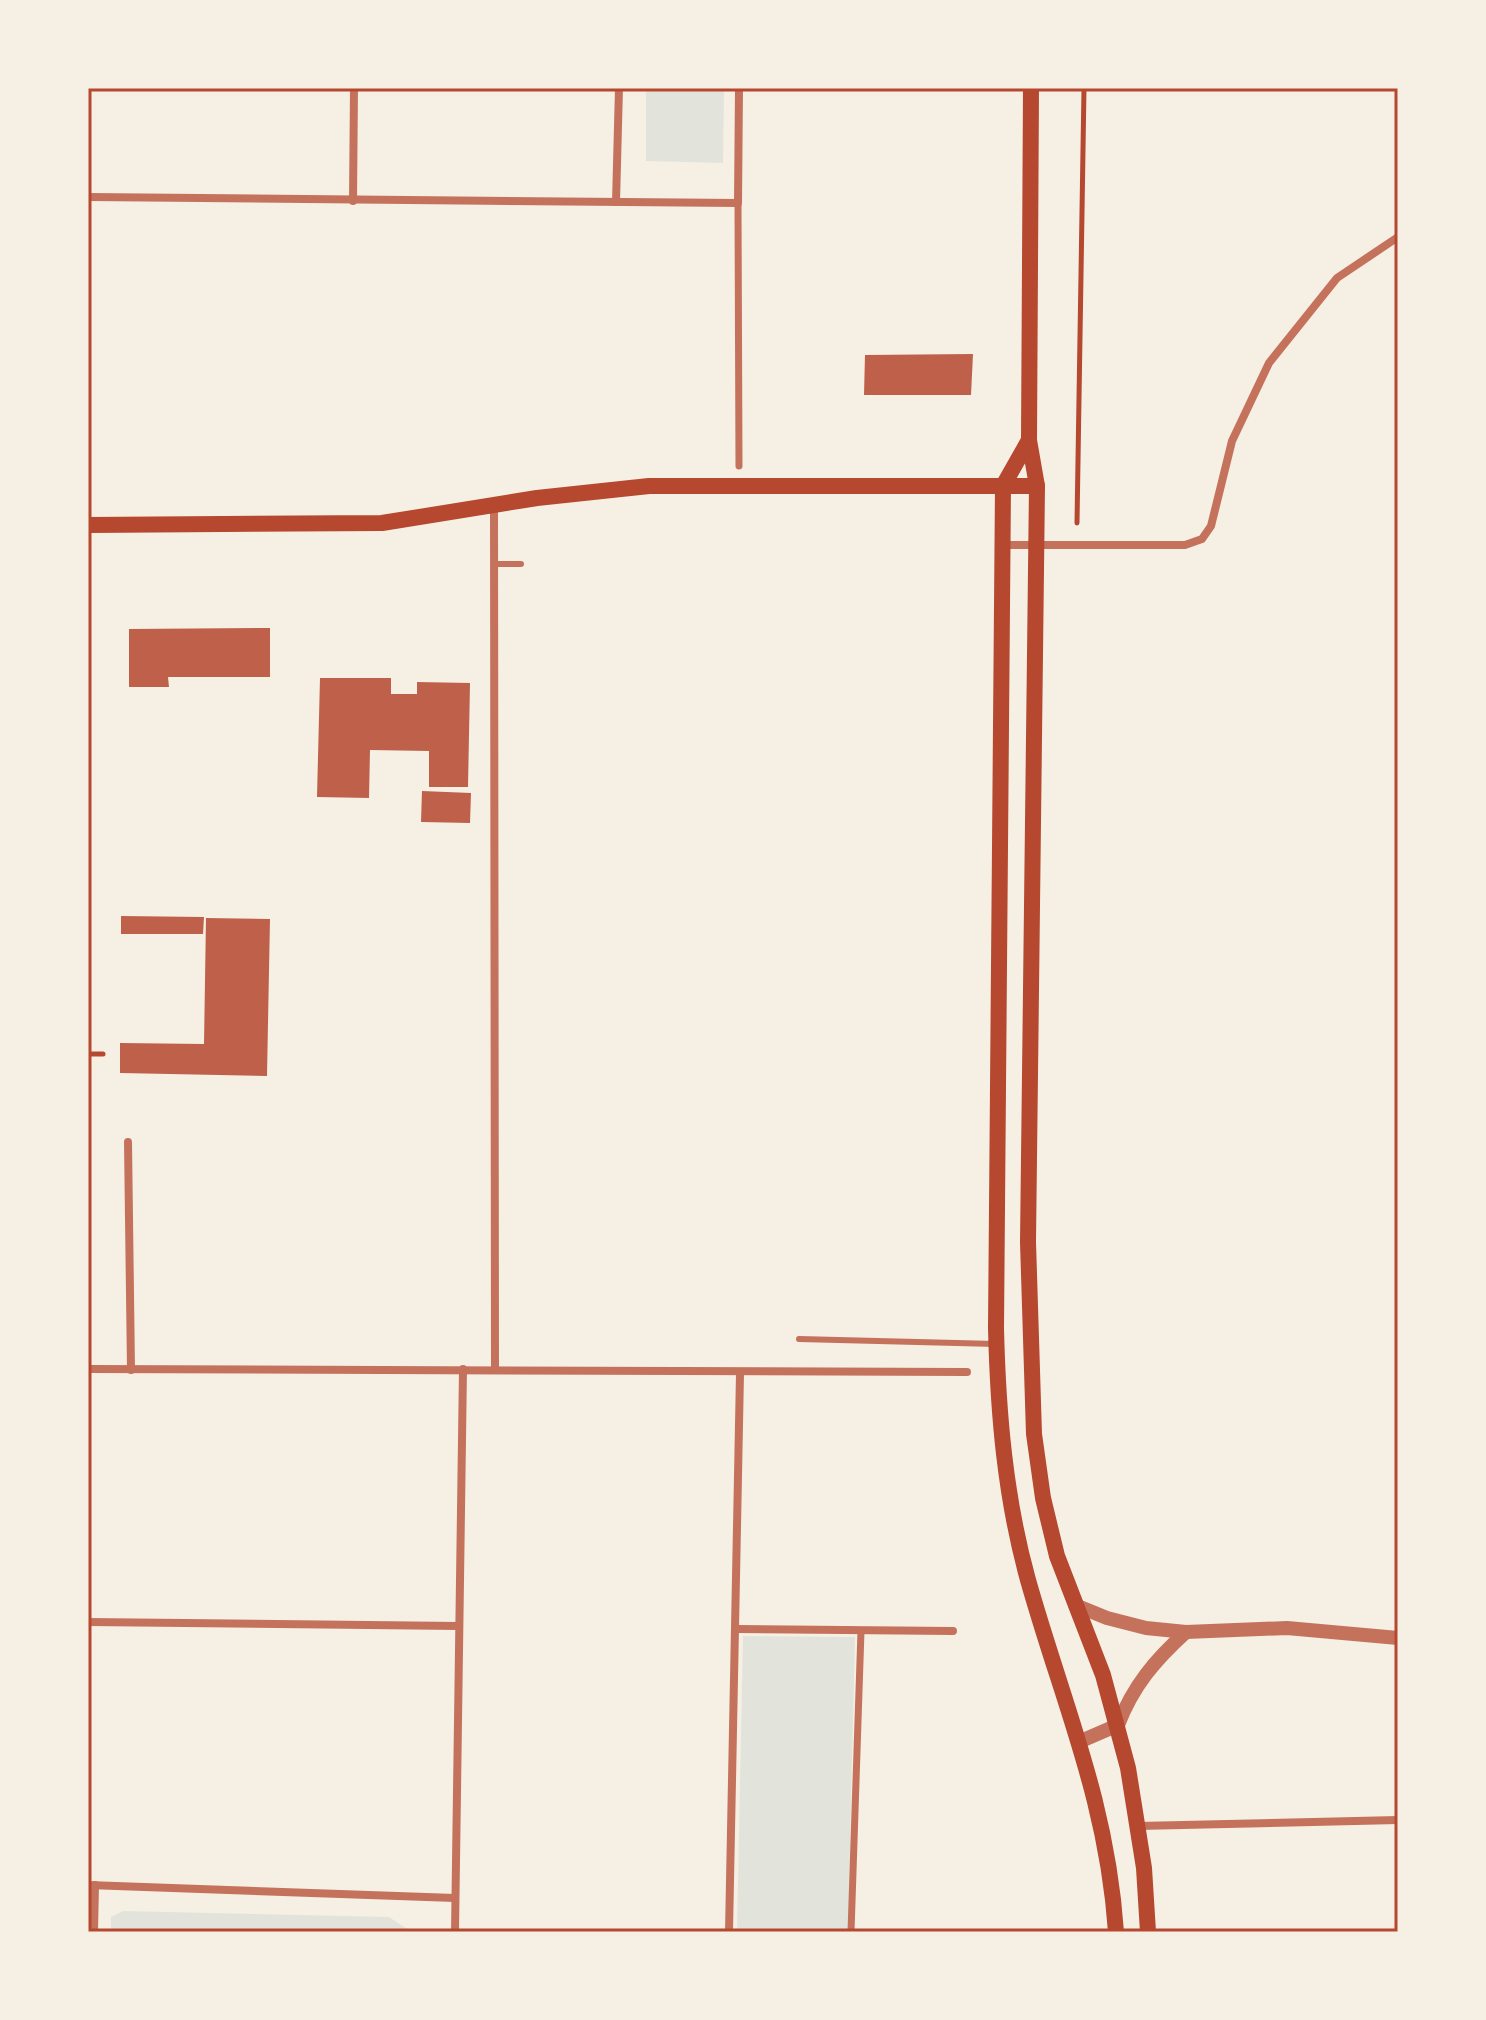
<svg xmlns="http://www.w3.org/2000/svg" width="1486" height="2020" font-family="'Source Sans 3',sans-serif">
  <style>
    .green { fill: #e2e4dc }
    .building { fill: #bf614a }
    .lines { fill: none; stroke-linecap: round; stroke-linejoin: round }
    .path { stroke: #b5482f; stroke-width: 5 }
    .service { stroke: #c5725c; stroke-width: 6 }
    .pedestrian { stroke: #c5725c; stroke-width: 7 }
    .minor { stroke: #c5725c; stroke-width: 8 }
    .tertiary { stroke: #c5725c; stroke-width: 14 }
    .secondary { stroke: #b5482f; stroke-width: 16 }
    .neatline { fill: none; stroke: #b5482f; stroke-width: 3 }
  </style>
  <rect width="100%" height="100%" fill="#f6efe4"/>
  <g class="green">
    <polygon points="646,88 724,88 723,163 646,161"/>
    <polygon points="743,1636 855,1637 848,1932 737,1932"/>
    <polygon points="123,1911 389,1917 412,1932 111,1932 111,1917"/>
  </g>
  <g class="building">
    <polygon points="973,354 971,395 864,395 865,355"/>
    <polygon points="270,628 270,677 168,677 169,687 129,687 129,629"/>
    <polygon points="320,678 391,678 391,694 417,694 417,682 470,683 468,787 429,787 429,751 370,750 369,798 317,797"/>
    <polygon points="422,791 471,793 470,823 421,822"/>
    <polygon points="121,916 204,917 203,934 121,934"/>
    <polygon points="206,918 270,919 267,1076 120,1073 120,1043 204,1044"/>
  </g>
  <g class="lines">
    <g class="path">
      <polyline points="1077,523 1084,88"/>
      <polyline points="88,1054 103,1054"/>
    </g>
    <g class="service">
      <polyline points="495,564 521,564"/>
      <polyline points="799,1339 996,1344"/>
    </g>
    <g class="pedestrian">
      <polyline points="738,203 739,466"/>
      <polyline points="851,1932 861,1631"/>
    </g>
    <g class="minor">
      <polyline points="88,197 738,203 739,88"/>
      <polyline points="353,201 354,88"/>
      <polyline points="616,202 619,88"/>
      <polyline points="494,506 495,1369"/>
      <polyline points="1004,545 1185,545 1202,539 1211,526 1232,441 1269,363 1337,278 1398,237"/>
      <polyline points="128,1142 131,1370"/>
      <polyline points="88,1369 967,1372"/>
      <polyline points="88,1622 459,1626"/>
      <polyline points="737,1629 953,1631"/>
      <polyline points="1138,1826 1398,1820"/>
      <polyline points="88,1885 455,1898"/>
      <polyline points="94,1932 95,1885"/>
      <polyline points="455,1932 463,1369"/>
      <polyline points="729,1932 740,1374"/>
    </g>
    <g class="tertiary">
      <polyline points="1075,1605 1107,1618 1146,1628 1186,1632 1287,1628 1398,1638"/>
      <path d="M1081,1741L1118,1725C1133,1686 1155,1660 1186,1632"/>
    </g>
    <g class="secondary">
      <polyline points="1031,88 1029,440 1037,486 1028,1242 1034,1434 1043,1498 1057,1556 1103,1675 1128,1768 1144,1868 1148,1932"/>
      <path d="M1029,440L1003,486L996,1328C998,1413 1005,1497 1028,1580C1063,1704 1107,1800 1116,1932"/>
      <polyline points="88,525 382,523 537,498 649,486 1037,486"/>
    </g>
  </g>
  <rect width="1486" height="2020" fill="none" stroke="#f6efe4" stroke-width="180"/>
  <rect x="90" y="90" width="1306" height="1840" class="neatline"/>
</svg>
